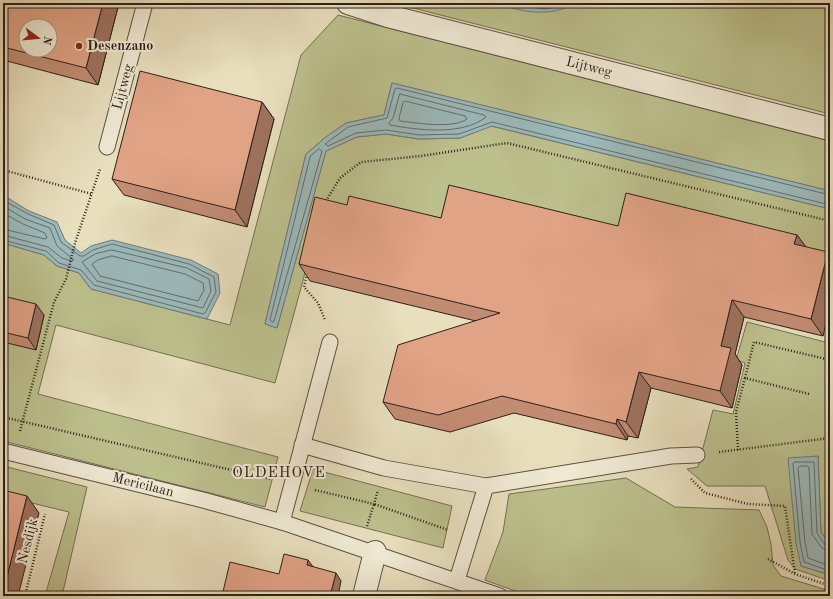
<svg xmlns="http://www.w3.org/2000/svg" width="833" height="599" font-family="'Old Standard TT',serif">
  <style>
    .green { fill: #bcc08d; stroke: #757054 }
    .water { fill: #9cbabc; stroke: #707c7c }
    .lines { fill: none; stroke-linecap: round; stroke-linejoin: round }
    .shore { stroke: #656d6c; stroke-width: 1 }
    .lane-casing { stroke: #5c5044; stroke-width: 17 }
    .street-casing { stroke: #5c5044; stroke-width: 24 }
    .path { stroke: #2e201b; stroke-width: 2.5; stroke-dasharray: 1 2; stroke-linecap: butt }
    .lane { stroke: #f0ead4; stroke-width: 15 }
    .street { stroke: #f0ead4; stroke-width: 22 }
    .wall { fill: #c28c73; stroke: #2e201b }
    .shaded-wall { fill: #9e725e; stroke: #2e201b }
    .building { fill: #e1a386; stroke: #2e201b; fill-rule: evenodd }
    .poi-dot { fill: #8f2418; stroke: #f0ead4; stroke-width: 1.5 }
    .labels { text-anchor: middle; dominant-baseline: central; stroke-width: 4; stroke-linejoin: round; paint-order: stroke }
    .poi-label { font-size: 14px; font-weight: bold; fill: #2e201b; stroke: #f0ead4; text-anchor: start }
    .street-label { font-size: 14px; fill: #2e201b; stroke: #f0ead4 }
    .neighbourhood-label { font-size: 15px; letter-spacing: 1px; fill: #2e201b; stroke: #f0ead4 }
  </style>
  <rect width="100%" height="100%" fill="#e8dfbd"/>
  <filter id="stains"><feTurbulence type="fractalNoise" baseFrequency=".005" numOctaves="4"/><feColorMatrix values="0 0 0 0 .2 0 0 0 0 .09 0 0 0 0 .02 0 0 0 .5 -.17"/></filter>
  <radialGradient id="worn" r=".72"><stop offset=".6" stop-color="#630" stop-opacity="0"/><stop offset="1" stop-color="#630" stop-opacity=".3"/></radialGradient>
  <g class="green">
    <polygon points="405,3 830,3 830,114 405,6"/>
    <polygon points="338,15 830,141 830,191 392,83 384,115 346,123 326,137 306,154 265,324 277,328 326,151 357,137 386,134 419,139 460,138 491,126 830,209 830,264 628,239 449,230 323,207 275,383 56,325 38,394 278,457 265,507 3,441 3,243 44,255 57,266 79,273 91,289 230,325 301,55"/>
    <polygon points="747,322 825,342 830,325 830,544 821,532 818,456 801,566 830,575 830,581 795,569 788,560 765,486 707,486 687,469 698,467 713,410 733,414 745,363 736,360"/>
    <polygon points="3,466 87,487 62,596 45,596 69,512 3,496"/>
    <polygon points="313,469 452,506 443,548 300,511"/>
    <polygon points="626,478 675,507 759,510 767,527 771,544 773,565 781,576 830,591 830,596 529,596 485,580 503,532 509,494"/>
  </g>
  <g class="water">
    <path d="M499,3H571L570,6C549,16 520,13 499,3Z"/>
    <polygon points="392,83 830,191 830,209 492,126 460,138 419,139 386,134 357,137 326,151 277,328 265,324 306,154 326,137 346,123 384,115"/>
    <polygon points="3,195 29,211 57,222 65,240 81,253 91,246 112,240 191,260 218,274 220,293 207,319 91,289 79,273 57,266 44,255 3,243"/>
    <polygon points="818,456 821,532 830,544 830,575 801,566 796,543 788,458"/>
  </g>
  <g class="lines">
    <g class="shore">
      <polyline points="508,3 544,9 557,7 566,3"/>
      <path d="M400,94L484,115L486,117C462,136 418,130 390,125L389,123L393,118Z"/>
      <path d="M405,101L465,116L467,119C453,129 417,123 400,121L399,118L403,103Z"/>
      <polygon points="319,149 322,151 274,321 272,322 270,320 310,157"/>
      <polyline points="830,195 397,88 395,89 387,118 348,127 325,144 328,146 356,133 386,130 419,135 459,134 492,122 830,205"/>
      <polyline points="3,200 28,214 54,225 61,242 80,256 84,256 93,250 112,244 189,264 214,277 216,292 205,313 203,314 94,285 81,270 59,263 46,251 3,240"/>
      <polyline points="3,206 25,219 50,228 57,246 74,260 72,261 62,258 48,247 3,235"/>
      <polyline points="3,213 23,224 45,233 47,238 45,239 3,229"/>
      <polygon points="112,250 187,268 209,279 211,291 203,308 97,281 82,262 95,254"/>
      <polygon points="112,256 185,274 203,283 204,290 198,301 100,276 92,264 98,260"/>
      <polyline points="830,546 825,545 817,533 814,462 794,462 793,464 800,542 804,562 830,571"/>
      <polyline points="830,551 822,548 812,534 809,468 808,466 800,466 798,468 805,542 808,558 830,566"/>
    </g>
    <g class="lane-casing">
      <g id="lane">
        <polyline points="107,147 145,3"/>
        <polyline points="302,445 384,468 486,486"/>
        <polyline points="3,451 203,500 282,522 500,596"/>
        <polyline points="282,522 330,342"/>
        <polyline points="457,580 486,486 671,456 697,455"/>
      </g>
    </g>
    <g class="street-casing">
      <g id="street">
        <polyline points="348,3 388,16 830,129"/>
        <polyline points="364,596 375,552"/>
      </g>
    </g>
    <g class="path">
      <polyline points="3,170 92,194"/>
      <polyline points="326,201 340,178 361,162 421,156 507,143 830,221"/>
      <polyline points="307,274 304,287 318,303 325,320"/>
      <polyline points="809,394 745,378 754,342 830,360"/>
      <polyline points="3,417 270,479"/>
      <polyline points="20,431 54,302 66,279 75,243 100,169"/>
      <polyline points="738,450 736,412 745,378"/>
      <polyline points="719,452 830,438"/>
      <polyline points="691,479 705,493 748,504 785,506 795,574"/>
      <polyline points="315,490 374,504 378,490"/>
      <polyline points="367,526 374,504 448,530"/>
      <polyline points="768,559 795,574 830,586"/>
      <polyline points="25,596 45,514"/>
    </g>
    <use href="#lane" class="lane"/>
    <use href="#street" class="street"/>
  </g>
  <g class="wall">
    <polygon points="3,3 119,3 98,85 3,60"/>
    <polygon points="262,102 274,119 247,227 124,195 112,179"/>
    <polygon points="347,205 441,218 797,235 805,246 823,336 744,317 735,354 742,365 732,408 651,388 638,438 628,436 627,440 514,413 450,432 395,419 383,402 476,321 310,281 299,264"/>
    <polygon points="3,296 44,315 36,350 3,342"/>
  </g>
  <g class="shaded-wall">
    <polygon points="103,3 119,3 98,85 86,68"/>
    <polygon points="262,102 274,119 247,227 235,210"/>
    <polygon points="797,235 809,251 794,244"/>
    <polygon points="828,252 830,255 830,306 823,336 811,319"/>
    <polygon points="732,300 744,317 735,354 742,365 732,408 720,391 721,346"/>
    <polygon points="36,304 44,315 36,350 28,338"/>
    <polygon points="639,372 651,388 638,438 626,422"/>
    <polygon points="617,419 628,436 627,440 616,424"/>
    <polygon points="27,496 39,513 18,596 3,596 3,593"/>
    <polygon points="308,560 314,568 307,565"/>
    <polygon points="336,573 341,581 338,596 330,596"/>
  </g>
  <g class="building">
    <path d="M3,3H103L86,68L3,47ZM26,26H50V50H26Z"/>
    <polygon points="140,71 262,102 235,210 112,179"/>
    <polygon points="449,185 618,226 626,193 797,235 794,244 828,252 811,319 732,300 721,346 731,348 720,391 639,372 626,422 617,419 616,424 502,396 438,415 383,402 398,345 500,313 299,264 315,197 347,205 349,196 441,218"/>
    <polygon points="3,296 36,304 28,338 3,332"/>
    <polygon points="3,490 27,496 3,593"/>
    <polygon points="284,554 308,560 307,565 336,573 330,596 222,596 230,562 279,574"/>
  </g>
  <circle class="poi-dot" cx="79" cy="46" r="4"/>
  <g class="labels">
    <g class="poi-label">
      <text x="87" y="46">Desenzano</text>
    </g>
    <g class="street-label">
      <text transform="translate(589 67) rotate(14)">Lijtweg</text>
      <text transform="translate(123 87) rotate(-75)">Lijtweg</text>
      <text transform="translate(143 485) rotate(14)">Mericilaan</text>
      <text transform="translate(28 541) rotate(-76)">Nesdijk</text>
    </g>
    <g class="neighbourhood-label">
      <text x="279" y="473">OLDEHOVE</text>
    </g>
  </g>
  <rect width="833" height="599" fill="none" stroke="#e8dfbd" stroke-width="16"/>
  <rect x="4" y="4" width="825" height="591" fill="none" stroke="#2e201b" stroke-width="2"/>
  <rect x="8" y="8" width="817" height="583" fill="none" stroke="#2e201b"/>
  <g transform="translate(38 38) rotate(106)"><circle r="19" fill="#f0ead4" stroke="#a2998a"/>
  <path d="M0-3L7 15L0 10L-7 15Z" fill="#8f2418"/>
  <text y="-6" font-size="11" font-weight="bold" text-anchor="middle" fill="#2e201b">N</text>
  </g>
  <rect width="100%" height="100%" filter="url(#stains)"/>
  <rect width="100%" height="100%" fill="url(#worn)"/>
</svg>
